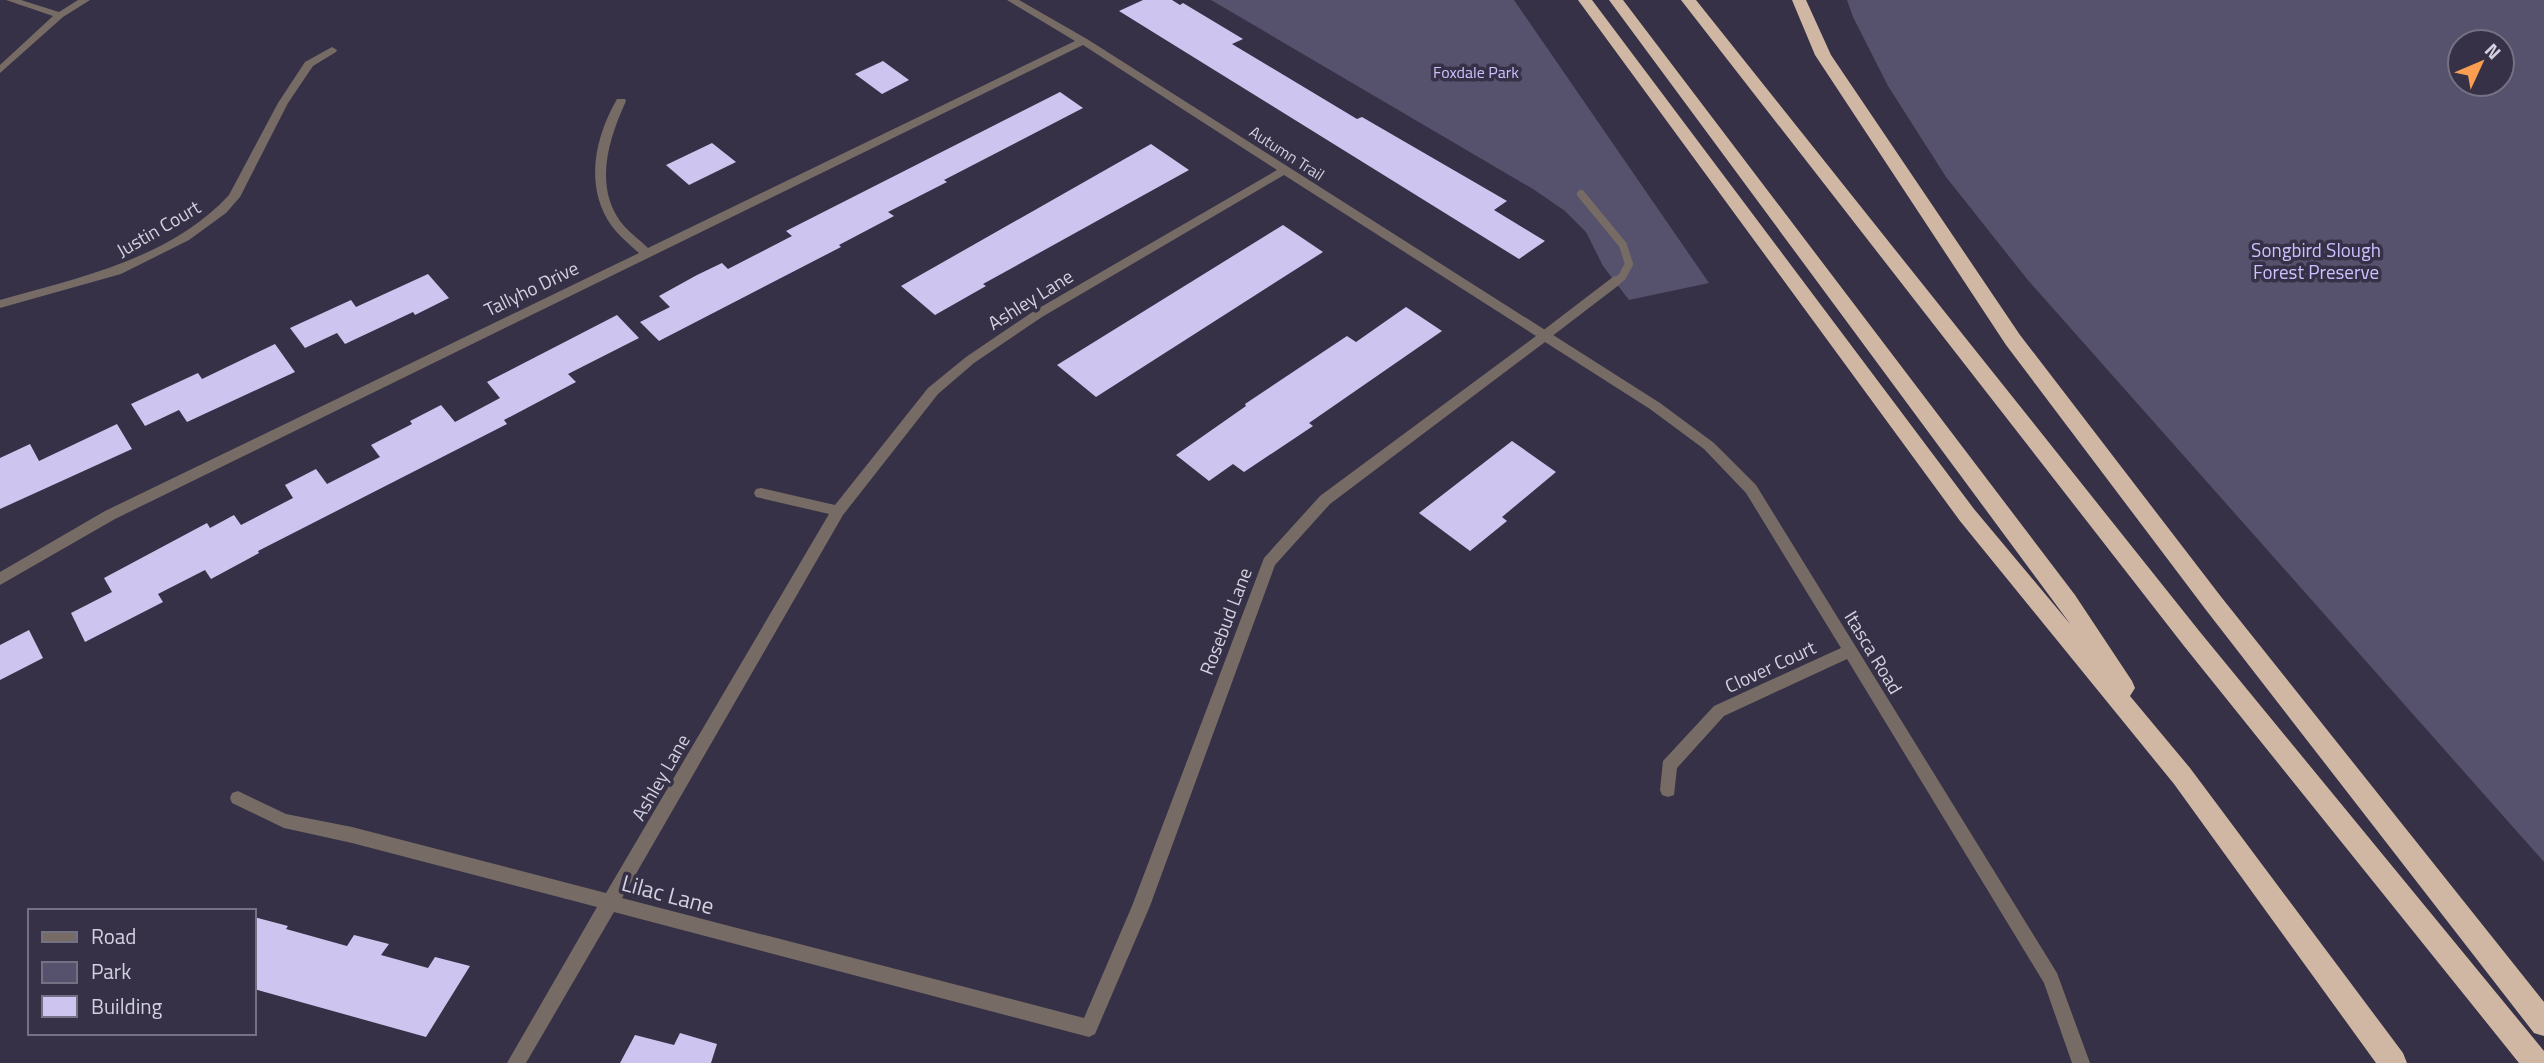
<svg xmlns="http://www.w3.org/2000/svg" width="2544" height="1063" font-family="'Titillium Web',sans-serif">
  <style>
    .green { fill: #56516c; fill-rule: evenodd }
    .building { fill: #cdc5ef }
    .lines { fill: none; stroke-linecap: round; stroke-linejoin: round }
    .service-far1 { stroke: #766c65; stroke-width: 8 }
    .service { stroke: #766c65; stroke-width: 10 }
    .minor { fill: #766c65; fill-rule: evenodd }
    .motorway { fill: #d0b7a4; fill-rule: evenodd }
    .labels { text-anchor: middle; dominant-baseline: central; stroke-width: 7; stroke-linejoin: round; paint-order: stroke }
    .far-park-label { font-size: 16px; fill: #cec0ff; stroke: #363147 }
    .far-street-label { font-size: 16px; fill: #d3d1df; stroke: #363147 }
    .street-label { font-size: 19px; fill: #d3d1df; stroke: #363147 }
    .park-label { font-size: 19px; fill: #cec0ff; stroke: #363147 }
    .near-street-label { font-size: 23px; fill: #d3d1df; stroke: #363147 }
  </style>
  <rect width="100%" height="100%" fill="#363147"/>
  <g class="green">
    <polygon points="1211,0 1514,0 1709,283 1629,300 1603,266 1586,232 1565,211 1533,189"/>
    <path d="M1847,0H2544V862L2027,279L1946,177L1888,86L1853,17ZM2502,42V84H2460V42Z"/>
  </g>
  <g class="building">
    <polygon points="1143,0 1172,0 1180,5 1183,3 1243,39 1232,44 1357,119 1362,117 1507,201 1494,210 1545,241 1519,259 1119,11"/>
    <polygon points="883,61 909,80 882,94 855,74"/>
    <polygon points="1060,92 1083,108 944,180 947,182 888,212 894,216 839,245 841,247 659,341 640,322 670,307 659,296 697,275 722,263 728,269 792,236 786,231"/>
    <polygon points="712,143 736,162 689,185 666,165"/>
    <polygon points="1151,144 1189,170 983,284 986,286 935,315 901,286"/>
    <polygon points="1283,225 1323,252 1096,397 1057,365"/>
    <polygon points="428,274 449,298 415,315 413,312 345,344 337,333 305,348 290,328 351,300 356,307"/>
    <polygon points="1406,307 1442,331 1309,423 1313,426 1244,472 1233,464 1209,481 1176,455 1246,406 1245,404 1347,336 1356,342"/>
    <polygon points="617,315 639,338 568,374 576,382 504,420 507,424 258,551 259,553 211,579 205,570 158,594 163,602 85,642 71,613 112,592 104,578 207,523 210,528 234,515 241,525 293,498 285,485 316,469 327,484 380,457 371,445 412,424 410,421 441,405 455,422 500,398 487,382"/>
    <polygon points="275,344 295,372 187,422 179,410 145,426 131,404 198,373 202,379"/>
    <polygon points="117,424 132,449 0,509 0,458 30,444 39,461"/>
    <polygon points="1512,441 1556,472 1502,517 1507,521 1470,551 1419,513"/>
    <polygon points="29,630 43,658 0,680 0,645"/>
    <polygon points="254,917 288,926 286,929 347,946 354,935 389,944 381,955 428,968 435,957 470,966 426,1037 254,989"/>
    <polygon points="680,1033 717,1044 711,1063 620,1063 635,1035 674,1045"/>
  </g>
  <g class="lines">
    <polyline class="service-far1" points="1581,194 1623,245 1629,264 1622,277 1614,283"/>
    <polyline class="service" points="1544,336 1616,281"/>
    <g class="minor">
      <polygon points="6,0 21,0 59,12 78,0 90,0 63,17 0,73 0,65 53,16"/>
      <path d="M1007,0H1019L1087,39L1660,403L1714,443L1756,485L2057,973L2090,1063H2072L2044,983L1847,659L1724,716L1677,768L1674,795L1668,797L1662,795L1660,790L1663,761L1714,706L1841,648L1746,493L1704,449L1650,409L1545,342L1330,504L1275,565L1150,906L1095,1034L1089,1037L614,912L526,1063H507L597,907L352,843L284,828L232,803L230,798L232,793L238,791L286,814L352,827L606,893L829,514L756,497L754,493L756,489L761,488L835,505L928,388L966,357L1034,311L1277,170L1083,45L115,519L0,585V572L105,511L639,253C629,244 619,236 611,225C584,186 595,137 617,99H625L626,101C609,138 594,184 620,221C628,232 639,239 648,248L1075,41ZM1284,175L1536,336L1320,496L1264,558L1132,906L1084,1018L622,898L843,515L938,394L974,363L1042,317Z"/>
      <path d="M332,47L337,50L336,52L313,66L288,103L240,197L226,213L189,240L121,274L0,308V300C80,277 170,259 229,195L278,103L305,62Z"/>
    </g>
    <g class="motorway">
      <polygon points="1578,0 1592,0 1974,509 2071,625 1609,0 1623,0 2075,595 2132,681 2135,688 2130,696 2190,768 2403,1053 2407,1063 2376,1063 2174,784 1960,521"/>
      <polygon points="1681,0 1696,0 2200,632 2544,1051 2544,1063 2519,1063 2184,646"/>
      <polygon points="1792,0 1806,0 1831,55 2020,335 2222,598 2544,1002 2544,1036 2534,1033 2206,610 2006,345 1815,55"/>
    </g>
  </g>
  <g class="labels">
    <g class="far-park-label">
      <text x="1476" y="72">Foxdale Park</text>
    </g>
    <g class="far-street-label">
      <text transform="translate(1287 153) rotate(33)">Autumn Trail</text>
    </g>
    <g class="street-label">
      <text transform="translate(158 228) rotate(-30)">Justin Court</text>
      <text transform="translate(531 288) rotate(-26)">Tallyho Drive</text>
      <text transform="translate(1030 299) rotate(-32)">Ashley Lane</text>
      <text transform="translate(1225 621) rotate(-69)">Rosebud Lane</text>
      <text transform="translate(1874 652) rotate(59)">Itasca Road</text>
      <text transform="translate(1770 666) rotate(-25)">Clover Court</text>
      <text transform="translate(660 777) rotate(-60)">Ashley Lane</text>
    </g>
    <g class="park-label">
      <text x="2316" y="249">Songbird Slough<tspan x="2316" dy="22">Forest Preserve</tspan></text>
    </g>
    <g class="near-street-label">
      <text transform="translate(668 894) rotate(15)">Lilac Lane</text>
    </g>
  </g>
  <rect x="28" y="909" width="228" height="126" fill="#363147" stroke="#757184" stroke-width="2"/>
  <rect x="42" y="932" width="35" height="10" fill="#766c65" stroke="#757184" stroke-width="2"/>
  <text x="91" y="944" font-size="21" fill="#d3d1df">Road</text>
  <rect x="42" y="962" width="35" height="21" fill="#56516c" stroke="#757184" stroke-width="2"/>
  <text x="91" y="979" font-size="21" fill="#d3d1df">Park</text>
  <rect x="42" y="996" width="35" height="21" fill="#cdc5ef" stroke="#757184" stroke-width="2"/>
  <text x="91" y="1014" font-size="21" fill="#d3d1df">Building</text>
  <g transform="translate(2481 63) rotate(46)"><circle r="33" fill="#363147" stroke="#757184" stroke-width="2"/>
  <path d="M0-5L12 26L0 18L-12 26Z" fill="#fb9e51"/>
  <text y="-10" font-size="19" font-weight="bold" text-anchor="middle" fill="#d3d1df">N</text>
  </g>
</svg>
